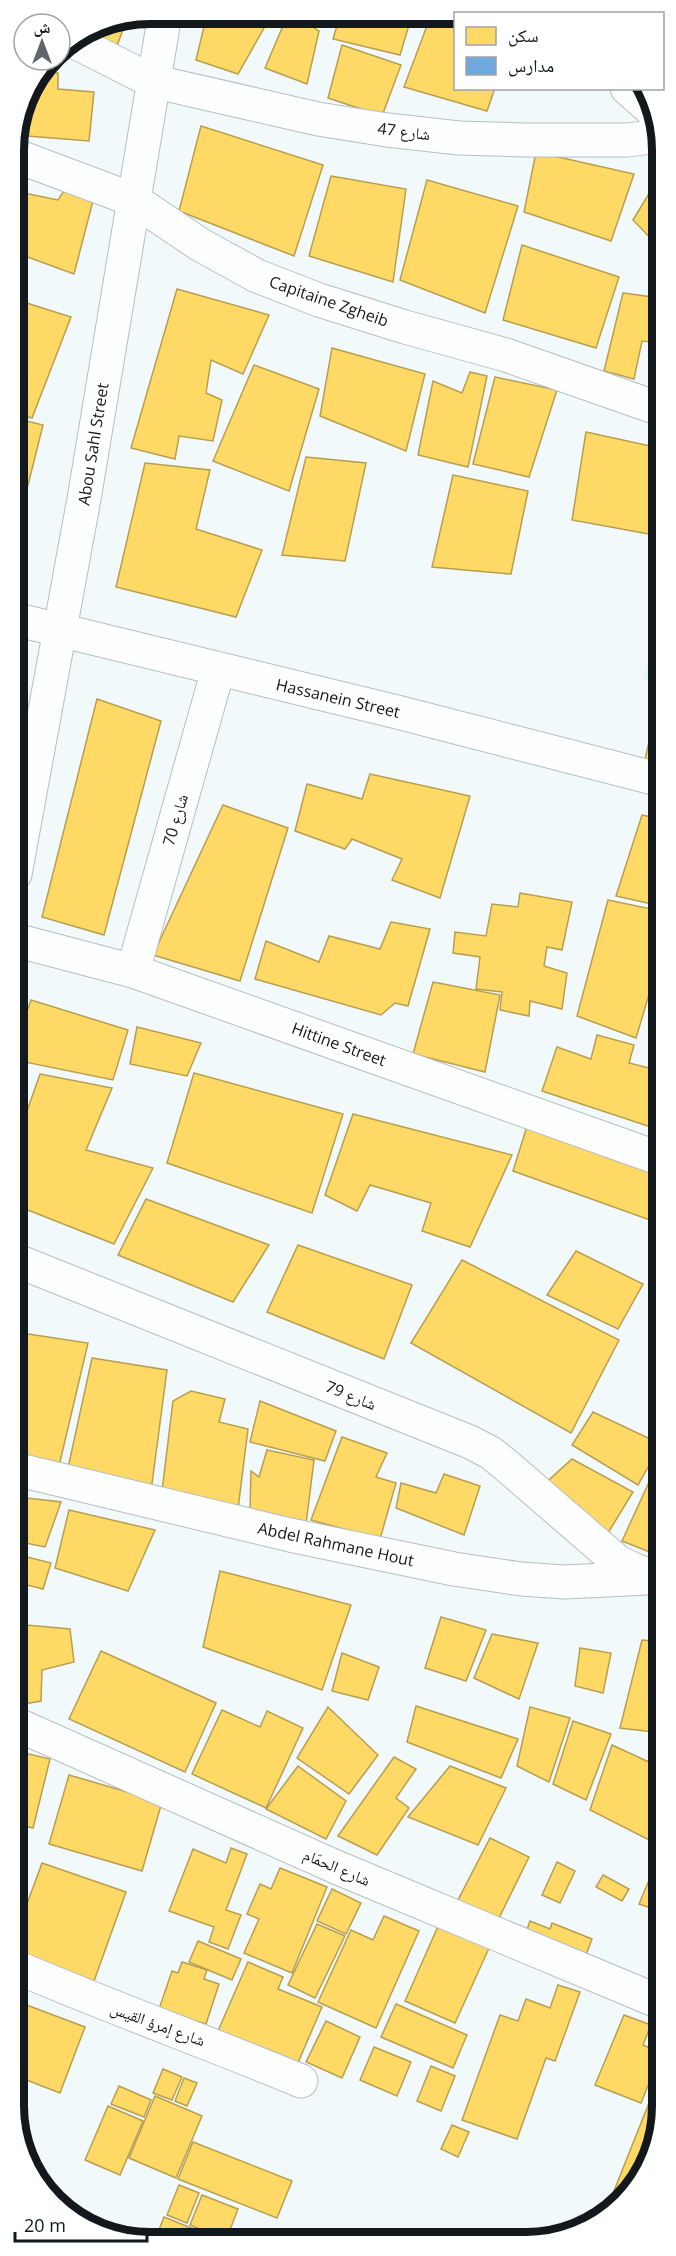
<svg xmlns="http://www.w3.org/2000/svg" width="676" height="2256" font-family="'Open Sans','Noto Naskh Arabic',sans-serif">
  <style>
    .built { fill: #e2f5fb }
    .homes { fill: #ffd966; stroke: #b89f50; stroke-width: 1.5 }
    .schools { fill: #6fa8dc; stroke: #537da2; stroke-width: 1.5 }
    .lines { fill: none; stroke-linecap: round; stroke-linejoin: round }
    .minor-casing { stroke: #b7bebf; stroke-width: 35 }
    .secondary-casing { stroke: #b7bebf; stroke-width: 35 }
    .minor { stroke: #fdfefe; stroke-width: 33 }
    .secondary { stroke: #fdfefe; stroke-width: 33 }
    .labels { text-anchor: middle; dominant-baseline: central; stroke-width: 6; stroke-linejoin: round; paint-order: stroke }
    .street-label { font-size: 16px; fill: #12181b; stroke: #fff }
    .rim { fill: none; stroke: #12181b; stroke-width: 8 }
  </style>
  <rect width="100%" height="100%" fill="#f2f9fa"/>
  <polygon class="built" points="661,615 661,683 643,679"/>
  <g class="homes">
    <polygon points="207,14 272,14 238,74 196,60"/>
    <polygon points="288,14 293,14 319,31 307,84 265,68"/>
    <polygon points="340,15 412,15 400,55 333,39"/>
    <polygon points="431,15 438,15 456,22 456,88 495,88 487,111 404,87"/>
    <polygon points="127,18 117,46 85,32 98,24"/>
    <polygon points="342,45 401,65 382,116 328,98"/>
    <polygon points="41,71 58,73 58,89 94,92 89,141 15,135 24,97"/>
    <polygon points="201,126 323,165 294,256 179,211"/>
    <polygon points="536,152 634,174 611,241 524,212"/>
    <polygon points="331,176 406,189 393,282 309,256"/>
    <polygon points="427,180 518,206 485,313 400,280"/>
    <polygon points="656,182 660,186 660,248 633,220"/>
    <polygon points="67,186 94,197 74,274 14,252 14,191 58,200"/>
    <polygon points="522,245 619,277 596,348 503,320"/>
    <polygon points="177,289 269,315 243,374 211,360 206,393 222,400 213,441 179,436 175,459 131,448"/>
    <polygon points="623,293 660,298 660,343 642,341 634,379 604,371"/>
    <polygon points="14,299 71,317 32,418 14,413"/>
    <polygon points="332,348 425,374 406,451 320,416"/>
    <polygon points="254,365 319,389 289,491 213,461"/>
    <polygon points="470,372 487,376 468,467 418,455 433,381 462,393"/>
    <polygon points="495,377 557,390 529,477 473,464"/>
    <polygon points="14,418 43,425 14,541"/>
    <polygon points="586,432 660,448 660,536 572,520"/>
    <polygon points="306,457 366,463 345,561 282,555"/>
    <polygon points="145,463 210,470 196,529 262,550 236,617 116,587"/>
    <polygon points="453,475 528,491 511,574 432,567"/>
    <polygon points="97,699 161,721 104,935 42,917"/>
    <polygon points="654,719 661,720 661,768 644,764"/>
    <polygon points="370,774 470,796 440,898 392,880 402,859 352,839 345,849 295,831 307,784 362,799"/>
    <polygon points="223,805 288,828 240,981 153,955"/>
    <polygon points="642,815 661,819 661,906 616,896"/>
    <polygon points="520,893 572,902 562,950 547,947 544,966 567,973 562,1009 530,1001 529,1016 500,1010 502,992 476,989 480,957 453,953 455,932 486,936 492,904 518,907"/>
    <polygon points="608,900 661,911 661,954 636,1038 577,1016"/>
    <polygon points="391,922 430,929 408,1006 395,1003 381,1015 255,979 266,941 319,962 329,936 380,949"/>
    <polygon points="433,982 500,995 485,1072 413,1054"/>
    <polygon points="31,1000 128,1030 113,1080 15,1060 15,1046"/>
    <polygon points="137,1027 201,1043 187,1076 130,1064"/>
    <polygon points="597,1035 634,1045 629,1063 661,1071 661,1103 654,1128 542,1091 557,1047 591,1059"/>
    <polygon points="194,1073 343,1114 312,1213 167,1163"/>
    <polygon points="40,1074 112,1088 86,1150 153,1168 114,1244 15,1205 15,1145"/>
    <polygon points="353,1114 512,1155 470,1247 422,1231 431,1203 370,1185 357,1211 325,1195"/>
    <polygon points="528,1123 661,1176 661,1224 513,1171"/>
    <polygon points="146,1199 269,1245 233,1302 118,1255"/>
    <polygon points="298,1245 412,1285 384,1359 267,1312"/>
    <polygon points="576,1251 643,1284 618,1329 547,1295"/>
    <polygon points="462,1260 619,1340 571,1433 411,1343"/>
    <polygon points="15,1332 88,1343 59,1466 15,1456"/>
    <polygon points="92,1358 167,1370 151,1491 68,1468"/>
    <polygon points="191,1391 225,1399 219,1422 248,1429 238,1509 162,1491 173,1401"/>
    <polygon points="260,1401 336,1431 325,1461 250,1442"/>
    <polygon points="593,1412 661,1444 638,1485 572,1445"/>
    <polygon points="342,1437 387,1453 376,1477 396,1483 380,1539 311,1520"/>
    <polygon points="267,1450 314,1460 306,1524 250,1510 251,1471 259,1477"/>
    <polygon points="661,1456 662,1557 622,1541"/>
    <polygon points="572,1459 633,1492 608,1533 540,1488"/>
    <polygon points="444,1474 480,1486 464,1535 396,1508 401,1483 436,1493"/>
    <polygon points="18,1497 61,1502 45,1547 15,1541 15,1504"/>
    <polygon points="69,1510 155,1530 128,1591 55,1568"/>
    <polygon points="15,1554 51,1563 43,1589 15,1582"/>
    <polygon points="220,1571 351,1605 322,1690 203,1647"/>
    <polygon points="441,1617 486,1630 466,1681 425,1668"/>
    <polygon points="15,1624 70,1629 74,1662 42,1670 41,1701 18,1705 16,1704"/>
    <polygon points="492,1634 538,1643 519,1699 474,1678"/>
    <polygon points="642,1640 662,1642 662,1733 620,1728"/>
    <polygon points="580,1648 611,1653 603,1693 575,1686"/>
    <polygon points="101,1651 216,1703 185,1772 69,1719"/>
    <polygon points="342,1653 379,1667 368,1700 332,1691"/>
    <polygon points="416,1706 518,1739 501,1778 407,1742"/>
    <polygon points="328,1707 378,1755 349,1794 297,1758"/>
    <polygon points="530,1707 570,1718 549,1782 517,1766"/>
    <polygon points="222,1710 260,1727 267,1711 303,1728 266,1808 192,1774"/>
    <polygon points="573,1721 611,1734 586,1800 553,1784"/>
    <polygon points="612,1745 662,1768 662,1817 653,1842 590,1810"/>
    <polygon points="16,1751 50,1759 33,1828 16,1824"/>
    <polygon points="394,1757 416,1769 396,1798 409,1808 377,1855 338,1836"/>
    <polygon points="298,1766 346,1801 326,1839 266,1809"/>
    <polygon points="450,1766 506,1788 478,1845 408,1817"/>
    <polygon points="69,1775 162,1802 142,1871 49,1844"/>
    <polygon points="662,1834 662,1852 656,1851"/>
    <polygon points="490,1838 529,1857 498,1920 458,1900"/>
    <polygon points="231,1848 247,1854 226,1910 241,1915 228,1949 209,1942 214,1927 169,1911 193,1849 226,1863"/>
    <polygon points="557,1862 575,1871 560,1903 542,1895"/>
    <polygon points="42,1863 126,1892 94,1981 16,1952 16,1934"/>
    <polygon points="280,1868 327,1887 292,1973 244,1953 259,1919 247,1914 260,1884 271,1889"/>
    <polygon points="603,1875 629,1889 622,1901 596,1887"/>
    <polygon points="650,1878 662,1883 662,1912 639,1904"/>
    <polygon points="332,1889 361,1903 346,1934 317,1921"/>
    <polygon points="662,1915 662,1938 654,1935"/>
    <polygon points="384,1916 419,1931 376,2028 318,2002 351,1930 373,1940"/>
    <polygon points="530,1921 550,1929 552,1923 592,1939 586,1955 526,1932"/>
    <polygon points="317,1924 345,1936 315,1998 288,1985"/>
    <polygon points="439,1924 490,1946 455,2023 405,2001"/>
    <polygon points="198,1941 241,1959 232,1980 189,1962"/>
    <polygon points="182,1962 207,1970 204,1979 219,1984 206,2024 185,2018 157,2015 172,1971 178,1973"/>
    <polygon points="248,1962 283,1977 278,1989 322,2007 297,2065 218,2031"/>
    <polygon points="558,1985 580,1992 555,2061 546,2058 517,2139 462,2120 500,2015 518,2021 526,1999 550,2008"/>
    <polygon points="16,2001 85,2027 60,2093 16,2076"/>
    <polygon points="396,2004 467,2035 453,2068 381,2037"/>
    <polygon points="624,2015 651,2025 643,2045 661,2053 641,2103 595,2085"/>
    <polygon points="326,2021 360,2037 342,2078 306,2062"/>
    <polygon points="374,2047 411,2062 397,2096 360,2080"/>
    <polygon points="431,2066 455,2076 441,2111 417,2101"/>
    <polygon points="163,2069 182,2077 172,2100 153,2093"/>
    <polygon points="184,2078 197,2083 187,2106 175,2101"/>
    <polygon points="119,2086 151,2100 144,2117 111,2104"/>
    <polygon points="155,2096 202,2116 176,2178 129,2158"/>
    <polygon points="649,2103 662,2108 662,2115 628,2196 611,2207 608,2206"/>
    <polygon points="108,2106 143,2121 120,2175 85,2160"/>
    <polygon points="452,2125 469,2132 458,2157 441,2149"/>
    <polygon points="193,2142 292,2181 277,2218 178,2179"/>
    <polygon points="179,2185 199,2193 187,2223 167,2215"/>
    <polygon points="202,2195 238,2209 226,2240 190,2225"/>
    <polygon points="164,2217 221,2240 155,2240"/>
  </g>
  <polygon class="schools" points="661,633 661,667 653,665"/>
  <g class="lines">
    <g class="minor-casing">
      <g id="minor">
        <polyline points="73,41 152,81 318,119 387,130 459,138 524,140 627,140 660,136"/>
        <polyline points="14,155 134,200 199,244 257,276 319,300 405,327 506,355 660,409"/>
        <polyline points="14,619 397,712 661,780"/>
        <polyline points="15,874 84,499 165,14"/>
        <polyline points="15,940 133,971 661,1159"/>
        <polyline points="133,971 218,670"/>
        <polyline points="15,1260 470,1442 491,1453 507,1466 618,1562 637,1571 657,1577"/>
        <polyline points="15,1469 290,1535 454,1569 521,1579 565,1582 648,1578"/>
        <polyline points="16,1724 336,1867 662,2003"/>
        <path d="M16,1967C110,2007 207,2042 301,2081"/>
      </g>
    </g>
    <g class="secondary-casing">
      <polyline id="secondary" points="627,88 654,112"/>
    </g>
    <use href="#minor" class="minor"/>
    <use href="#secondary" class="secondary"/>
  </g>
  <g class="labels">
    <g class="street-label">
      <text transform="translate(404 131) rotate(7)">شارع 47</text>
      <text transform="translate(329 301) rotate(19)">Capitaine Zgheib</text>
      <text transform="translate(93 444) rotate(-81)">Abou Sahl Street</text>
      <text transform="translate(338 698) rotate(13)">Hassanein Street</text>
      <text transform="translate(175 820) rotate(-74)">شارع 70</text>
      <text transform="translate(339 1044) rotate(20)">Hittine Street</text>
      <text transform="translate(351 1395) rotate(22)">شارع 79</text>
      <text transform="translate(336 1544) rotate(12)">Abdel Rahmane Hout</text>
      <text transform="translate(337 1867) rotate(23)">شارع الحمّام</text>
      <text transform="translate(158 2024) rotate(20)">شارع إمرؤ القيس</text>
    </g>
  </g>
  <path d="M0 0H676V2256H0ZM150 24H526A126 126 0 0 1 652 150V2106A126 126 0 0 1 526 2232H150A126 126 0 0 1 24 2106V150A126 126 0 0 1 150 24Z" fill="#fff" fill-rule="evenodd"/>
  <path class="rim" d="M150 24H526A126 126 0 0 1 652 150V2106A126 126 0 0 1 526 2232H150A126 126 0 0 1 24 2106V150A126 126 0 0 1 150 24Z"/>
  <rect x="454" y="12" width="210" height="78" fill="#ffffff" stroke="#a0a3a4" stroke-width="1.5"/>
  <rect x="466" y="27" width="30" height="18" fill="#ffd966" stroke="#a0a3a4" stroke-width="1.5"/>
  <text x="508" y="42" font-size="18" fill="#12181b">سكن</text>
  <rect x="466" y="57" width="30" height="18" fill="#6fa8dc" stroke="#a0a3a4" stroke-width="1.5"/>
  <text x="508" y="72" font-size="18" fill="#12181b">مدارس</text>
  <g transform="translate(42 42)"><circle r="28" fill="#ffffff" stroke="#a0a3a4" stroke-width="1.5"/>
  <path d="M0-4.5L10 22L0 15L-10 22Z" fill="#606769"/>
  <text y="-9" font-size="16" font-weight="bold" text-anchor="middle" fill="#12181b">ش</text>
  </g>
  <path d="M15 2232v9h132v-9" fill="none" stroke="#12181b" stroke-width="3"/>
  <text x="24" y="2232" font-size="18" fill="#12181b" stroke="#ffffff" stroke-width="4.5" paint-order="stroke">20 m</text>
</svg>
